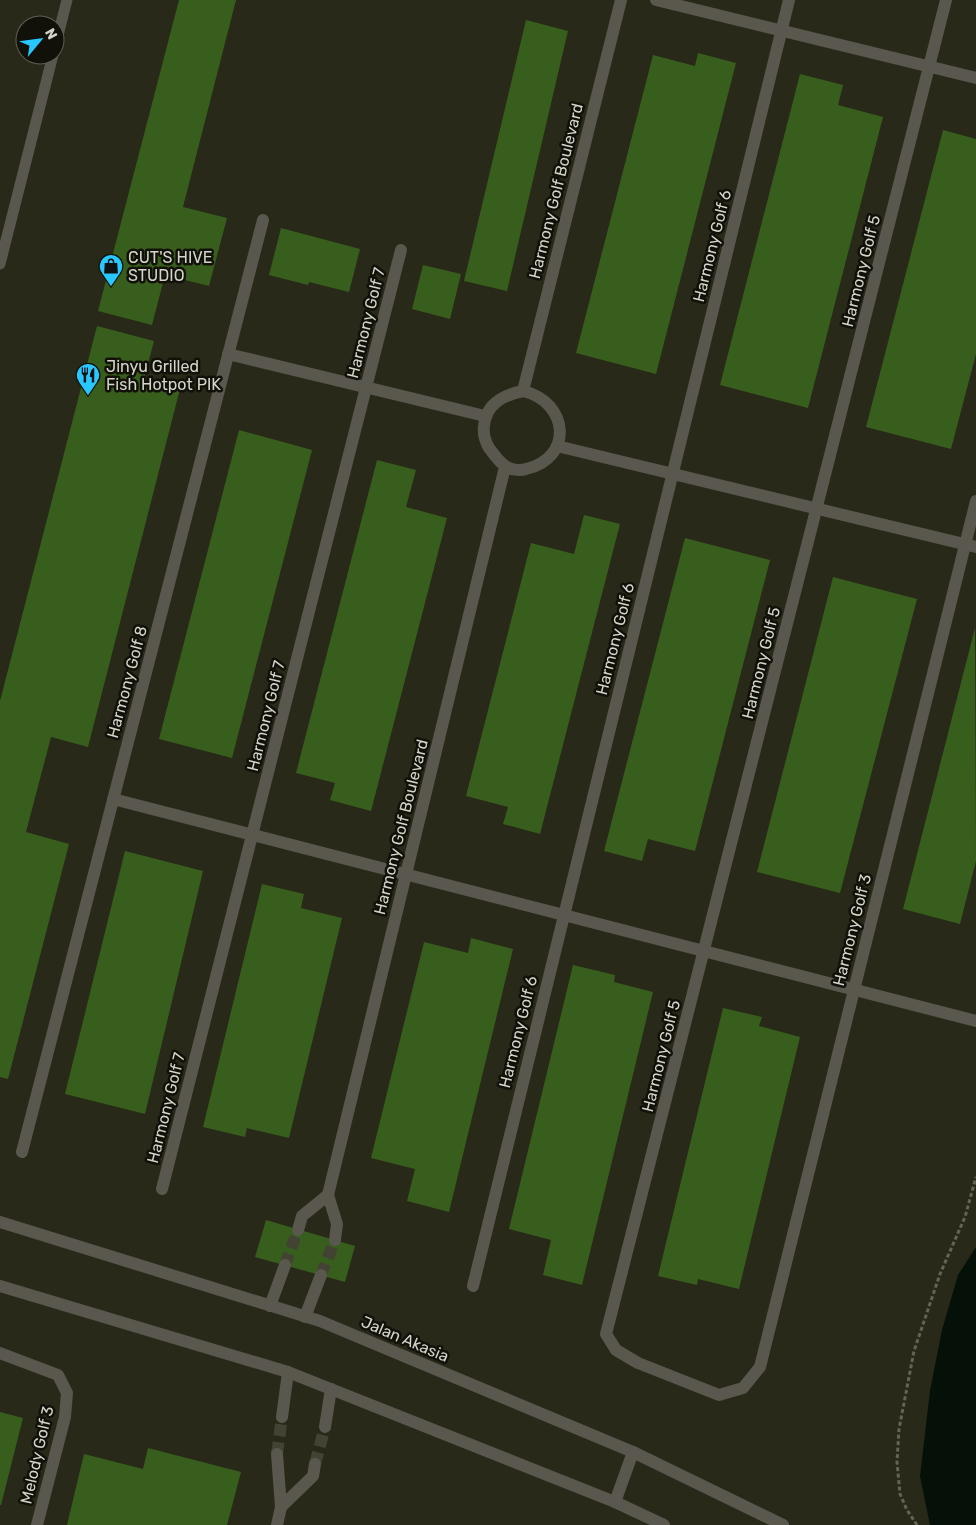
<svg xmlns="http://www.w3.org/2000/svg" width="976" height="1525" font-family="Rubik,sans-serif">
  <style>
    .water { fill: #041008 }
    .building { fill: #385e1d }
    .lines { fill: none; stroke-linecap: round; stroke-linejoin: round }
    .minor-tunnel { stroke: #424333; stroke-width: 12; stroke-dasharray: 12 6; stroke-linecap: butt }
    .path { stroke: #636455; stroke-width: 3; stroke-dasharray: 4 2.5; stroke-linecap: butt }
    .service { stroke: #5a574f; stroke-width: 11 }
    .minor { stroke: #5a574f; stroke-width: 12 }
    .labels { text-anchor: middle; dominant-baseline: central; stroke-width: 5; stroke-linejoin: round; paint-order: stroke }
    .street-label { font-size: 16px; fill: #d4d5ca; stroke: #11110a }
    .poi-label { font-size: 16px; fill: #d4d5ca; stroke: #11110a; text-anchor: start }
  </style>
  <rect width="100%" height="100%" fill="#282918"/>
  <polygon class="water" points="976,1247 976,1525 930,1525 920,1476 930,1391 942,1330 958,1275"/>
  <g class="building">
    <polygon points="179,0 236,0 183,207 227,218 209,286 165,275 152,325 98,311"/>
    <polygon points="526,20 568,31 507,291 464,281"/>
    <polygon points="698,53 736,63 656,374 576,353 653,55 695,66"/>
    <polygon points="800,74 843,85 838,105 883,117 808,408 720,385"/>
    <polygon points="943,130 976,139 976,354 951,449 866,427"/>
    <polygon points="281,228 360,249 349,292 309,282 308,285 269,275"/>
    <polygon points="423,265 461,274 450,319 412,309"/>
    <polygon points="97,326 154,341 144,379 180,389 88,747 51,737 26,832 69,844 8,1079 0,1077 0,701"/>
    <polygon points="239,430 312,450 232,758 159,739"/>
    <polygon points="377,460 416,470 406,507 447,518 371,811 330,800 335,783 296,773"/>
    <polygon points="584,515 620,524 540,834 503,824 508,807 466,796 531,543 574,554"/>
    <polygon points="685,538 770,560 695,851 648,839 642,861 604,851"/>
    <polygon points="833,577 917,599 840,893 757,872"/>
    <polygon points="975,628 976,861 960,924 903,909"/>
    <polygon points="125,851 203,871 145,1114 65,1094"/>
    <polygon points="262,884 304,894 301,908 342,918 289,1138 247,1128 245,1137 203,1127"/>
    <polygon points="471,938 513,949 449,1212 407,1201 415,1169 371,1158 424,942 468,953"/>
    <polygon points="573,965 615,975 614,982 653,992 582,1285 543,1275 551,1240 509,1229"/>
    <polygon points="723,1008 762,1017 759,1026 800,1037 739,1289 698,1279 697,1285 658,1276"/>
    <polygon points="266,1220 355,1246 345,1282 255,1257"/>
    <polygon points="0,1412 23,1418 1,1505 0,1505"/>
    <polygon points="148,1448 241,1472 227,1525 67,1525 84,1454 143,1469"/>
  </g>
  <g class="lines">
    <g class="minor-tunnel">
      <polyline points="285,1265 298,1230"/>
      <polyline points="321,1275 335,1240"/>
      <polyline points="277,1454 282,1417"/>
      <polyline points="315,1464 325,1427"/>
    </g>
    <polyline class="path" points="917,1525 907,1510 900,1494 897,1462 899,1429 914,1351 940,1274 965,1217 976,1177"/>
    <g class="service">
      <polyline points="55,47 67,0"/>
      <polyline points="0,264 53,55"/>
    </g>
    <g class="minor">
      <polyline points="656,0 976,78"/>
      <polyline points="946,0 606,1334 616,1350 638,1363 719,1395 743,1388 760,1367 976,501"/>
      <polyline points="228,354 485,416"/>
      <polyline points="523,391 621,0"/>
      <path d="M523,391C569,402 574,458 526,469C520,471 509,470 504,465C498,461 494,454 489,448C485,441 483,433 484,426C486,404 503,395 523,391Z"/>
      <polyline points="557,446 976,547"/>
      <polyline points="113,799 976,1021"/>
      <polyline points="22,1152 263,220"/>
      <polyline points="162,1189 401,250"/>
      <polyline points="0,1222 320,1321 633,1452 783,1525"/>
      <polyline points="298,1230 302,1216 328,1195"/>
      <polyline points="335,1240 337,1224 328,1195 505,467"/>
      <polyline points="0,1286 288,1372 615,1502 664,1525"/>
      <polyline points="473,1286 789,0"/>
      <polyline points="270,1306 285,1265"/>
      <polyline points="305,1317 321,1275"/>
      <polyline points="0,1353 58,1375 67,1393 65,1417 37,1525"/>
      <polyline points="282,1417 288,1372"/>
      <polyline points="325,1427 331,1389"/>
      <polyline points="615,1502 633,1452"/>
      <polyline points="281,1507 313,1476 315,1464"/>
      <polyline points="277,1525 281,1507 277,1454"/>
    </g>
  </g>
  <defs>
    <g id="shop-pin" transform="scale(1.25)"><path d="M0 17L-7.5 6A9.5 9.5 0 1 1 7.5 6Z" fill="#28c8ff" stroke="#11110a"/><path d="M-5-2.5h2.3a2.7 3.5 0 0 1 5.4 0H5L5.5 6h-11ZM-1.5-2.5h3a1.5 2.3 0 0 0-3 0Z" fill="#111"/></g>
    <g id="restaurant-pin" transform="scale(1.25)"><path d="M0 17L-7.5 6A9.5 9.5 0 1 1 7.5 6Z" fill="#28c8ff" stroke="#11110a"/><path d="M-5-6h1v4h1v-4h1v4h1v-4h1v5L-1.5 .5V6h-2V.5L-5-1ZM5-6V6H3V1.5H1.5Q1.5-4 5-6Z" fill="#111"/></g>
  </defs>
  <g fill-rule="evenodd">
    <use href="#shop-pin" x="111" y="266"/>
    <use href="#restaurant-pin" x="88" y="375"/>
  </g>
  <g class="labels">
    <g class="street-label">
      <text transform="translate(556 191) rotate(-76)">Harmony Golf Boulevard</text>
      <text transform="translate(712 246) rotate(-76)">Harmony Golf 6</text>
      <text transform="translate(861 271) rotate(-76)">Harmony Golf 5</text>
      <text transform="translate(366 323) rotate(-76)">Harmony Golf 7</text>
      <text transform="translate(615 639) rotate(-76)">Harmony Golf 6</text>
      <text transform="translate(761 663) rotate(-76)">Harmony Golf 5</text>
      <text transform="translate(127 682) rotate(-75)">Harmony Golf 8</text>
      <text transform="translate(266 716) rotate(-76)">Harmony Golf 7</text>
      <text transform="translate(401 827) rotate(-76)">Harmony Golf Boulevard</text>
      <text transform="translate(852 930) rotate(-76)">Harmony Golf 3</text>
      <text transform="translate(518 1032) rotate(-76)">Harmony Golf 6</text>
      <text transform="translate(661 1056) rotate(-76)">Harmony Golf 5</text>
      <text transform="translate(166 1108) rotate(-76)">Harmony Golf 7</text>
      <text transform="translate(405 1339) rotate(23)">Jalan Akasia</text>
      <text transform="translate(37 1455) rotate(-77)">Melody Golf 3</text>
    </g>
    <g class="poi-label">
      <text x="128" y="257">CUT'S HIVE<tspan x="128" dy="18">STUDIO</tspan></text>
      <text x="106" y="366">Jinyu Grilled<tspan x="106" dy="18">Fish Hotpot PIK</tspan></text>
    </g>
  </g>
  <g transform="translate(40 40) rotate(61)"><circle r="24" fill="#11110a" stroke="#5f5f57"/>
  <path d="M0-4L9 19L0 12L-9 19Z" fill="#28c8ff"/>
  <text y="-8" font-size="14" font-weight="bold" text-anchor="middle" fill="#d4d5ca">N</text>
  </g>
</svg>
